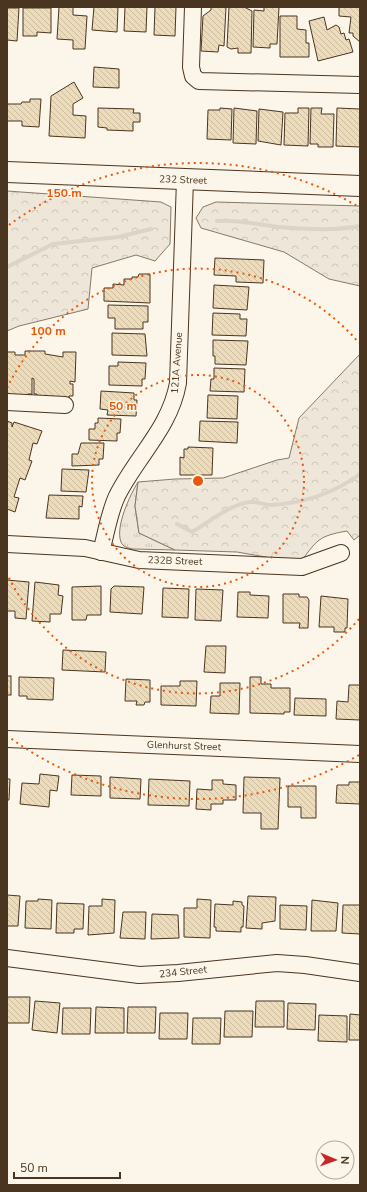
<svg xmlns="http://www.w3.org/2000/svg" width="367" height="1192" font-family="'Nunito Sans',sans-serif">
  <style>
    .grass { fill: url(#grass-tufts); stroke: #887966 }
    .forest { fill: url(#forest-crowns); stroke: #887966 }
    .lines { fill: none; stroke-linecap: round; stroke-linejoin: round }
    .stream { stroke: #dcd4c6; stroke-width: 4 }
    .building { fill: url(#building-back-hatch); stroke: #4a3520 }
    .minor-casing { stroke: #4a3520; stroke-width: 18 }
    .major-casing { stroke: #4a3520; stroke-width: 22 }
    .minor { stroke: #fbf6e9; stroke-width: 16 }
    .major { stroke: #fbf6e9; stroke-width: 20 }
    .ring { fill: none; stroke: #e8590c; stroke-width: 2; stroke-dasharray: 2 4 }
    .labels { text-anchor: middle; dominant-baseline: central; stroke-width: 3; stroke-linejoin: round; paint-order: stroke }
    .street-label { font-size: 10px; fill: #4a3520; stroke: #fbf6e9 }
    .centre { fill: #e8590c; stroke: #fbf6e9; stroke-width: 2 }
    .ring-label { font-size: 12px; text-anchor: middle; font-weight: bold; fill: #e8590c; stroke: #fbf6e9; stroke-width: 3; stroke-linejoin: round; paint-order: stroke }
  </style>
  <defs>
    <pattern id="grass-tufts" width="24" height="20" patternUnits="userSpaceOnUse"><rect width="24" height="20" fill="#ede6d9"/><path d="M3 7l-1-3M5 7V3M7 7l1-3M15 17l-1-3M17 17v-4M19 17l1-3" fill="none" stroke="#cdc6ba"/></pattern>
    <pattern id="forest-crowns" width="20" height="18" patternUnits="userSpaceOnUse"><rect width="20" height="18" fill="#ede6d9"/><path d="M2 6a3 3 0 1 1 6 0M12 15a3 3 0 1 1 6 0" fill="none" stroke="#cdc6ba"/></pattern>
    <pattern id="building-back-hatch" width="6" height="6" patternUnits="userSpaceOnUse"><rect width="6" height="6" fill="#ecdcbc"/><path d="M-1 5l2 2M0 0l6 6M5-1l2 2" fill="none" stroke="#ccbda1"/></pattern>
  </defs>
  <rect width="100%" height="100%" fill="#fbf6e9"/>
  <path class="grass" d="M138,482L135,506L139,533L175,550L133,549C128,548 123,547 121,542C115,527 130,495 138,482Z"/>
  <g class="forest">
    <polygon points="7,191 161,202 171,207 170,244 155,261 136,255 92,268 88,309 19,326 7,331"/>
    <polygon points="216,202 360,206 360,286 329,279 284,252 201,228 196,218 203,207"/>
    <path d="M360,354V535L354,540L347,531C318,536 317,540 300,563L237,552L175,550L139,533L135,506L138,482L175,479L223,478L277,460L289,458L299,418Z"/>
  </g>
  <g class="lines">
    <g class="stream">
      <path d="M217,221C238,219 258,225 279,227C305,229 334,231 360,226"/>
      <polyline points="7,267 53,244 118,237 151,229"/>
      <path d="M177,524L192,532C209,522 229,505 250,502C256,501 264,505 271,505C305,503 333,494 360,474"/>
    </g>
  </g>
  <g class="building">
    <polygon points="59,7 73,7 73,15 87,16 85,49 73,49 73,40 57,39"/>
    <polygon points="94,7 118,7 117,32 92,30"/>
    <polygon points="125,7 147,7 146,32 124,31"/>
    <polygon points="155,7 176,7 175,36 154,35"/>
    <polygon points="211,7 226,7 224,46 219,45 218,52 201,51 203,16 211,10"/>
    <polygon points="229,7 244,7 252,11 251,53 238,53 238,48 231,49 227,47"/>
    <polygon points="264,7 279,7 277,44 270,44 270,48 253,47 254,10 264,11"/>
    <polygon points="339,7 360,7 360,42 353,36 353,33 349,33 351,17 339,16"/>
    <polygon points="7,8 19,8 17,41 7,40"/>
    <polygon points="23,8 51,8 51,33 37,32 37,36 23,36"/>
    <polygon points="280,16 297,16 297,29 306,30 306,43 309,43 309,57 280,57"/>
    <polygon points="324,17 327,30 336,25 339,27 341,34 344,33 346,40 349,39 353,52 318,61 309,21"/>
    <polygon points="94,67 119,69 119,88 93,87"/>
    <polygon points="74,82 83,98 73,104 73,115 86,116 85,138 49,136 51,96"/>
    <polygon points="30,99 41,99 39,127 22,126 22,121 7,121 7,104 21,104 22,102 30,102"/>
    <polygon points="98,108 134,109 133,113 140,113 140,122 133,122 133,131 107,130 107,128 98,127"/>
    <polygon points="220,108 232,109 231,140 207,139 208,110 220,110"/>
    <polygon points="234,108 257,111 256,144 233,143"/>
    <polygon points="298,108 309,108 308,146 284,145 285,113 298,113"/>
    <polygon points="311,108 322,108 321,114 334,114 333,147 318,147 318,144 310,144"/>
    <polygon points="337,108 360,109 360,147 336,146"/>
    <polygon points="259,109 283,112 281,145 258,141"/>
    <polygon points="215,258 264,260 263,283 236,282 236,276 214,275"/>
    <polygon points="139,274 150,274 150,303 104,301 104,288 113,288 113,284 124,285 124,279 132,279 132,277 138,277"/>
    <polygon points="214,285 249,287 247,310 213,308"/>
    <polygon points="108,305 148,306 148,322 143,322 143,329 115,329 115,318 108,318"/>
    <polygon points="213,313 240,314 240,319 247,319 246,336 212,335"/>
    <polygon points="112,333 145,334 147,356 112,355"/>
    <polygon points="213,340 248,341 246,365 215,364 215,356 213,356"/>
    <polygon points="25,351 45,351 45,354 63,357 63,352 76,352 75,382 70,381 70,384 73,384 73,396 69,396 69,398 37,397 37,394 34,394 34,379 32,378 32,394 28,394 28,396 7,396 7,352 15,352 15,355 25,355"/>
    <polygon points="118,362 146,363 145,379 142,379 142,386 109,385 109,366 118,366"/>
    <polygon points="214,368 245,369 244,392 210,391 211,379 214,379"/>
    <polygon points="101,391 134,393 134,400 137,400 136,416 107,415 108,410 100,409"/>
    <polygon points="208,395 238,396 237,419 207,418"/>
    <polygon points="98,418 121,419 120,433 117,433 117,441 89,440 89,429 95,429 95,423 98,423"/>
    <polygon points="7,421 12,423 12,427 14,422 42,431 37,444 33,443 29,460 32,461 25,480 20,478 14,497 19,498 15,512 7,509"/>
    <polygon points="200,421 238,422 237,443 199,441"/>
    <polygon points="81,443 104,443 103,459 99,459 99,465 72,466 72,454 78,454"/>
    <polygon points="188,447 213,448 212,475 180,475 180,457 184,458 184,449 188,449"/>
    <polygon points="62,469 89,470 86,492 61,491"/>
    <polygon points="49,495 83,496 82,507 79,506 79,519 46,518"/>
    <polygon points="7,580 29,582 26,619 15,618 15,611 7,611"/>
    <polygon points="35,582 59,585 58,595 63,596 61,614 50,614 50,622 32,621"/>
    <polygon points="101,586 101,615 87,615 86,620 72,620 72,587"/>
    <polygon points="114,586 144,587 142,614 110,612 111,589"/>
    <polygon points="163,588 189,589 188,618 162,617"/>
    <polygon points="196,589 223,590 221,621 195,620"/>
    <polygon points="238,592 250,592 250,595 269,596 268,618 237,617"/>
    <polygon points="283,594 299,594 299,597 307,597 309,600 308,628 299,628 300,623 283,623"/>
    <polygon points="321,596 348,599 347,628 345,628 345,632 334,632 334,627 319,627"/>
    <polygon points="206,646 226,646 225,673 204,672"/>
    <polygon points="63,650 106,652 105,672 62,670"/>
    <rect x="7" y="676" width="4" height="19"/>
    <polygon points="19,677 54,678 53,700 27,699 27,696 19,696"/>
    <polygon points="250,677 261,677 261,684 271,684 271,688 290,688 290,712 284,712 284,714 250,713"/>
    <polygon points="126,679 150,680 150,702 145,702 144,705 136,705 137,701 125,701"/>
    <polygon points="180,681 197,681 196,706 161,705 161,686 180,686"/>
    <polygon points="220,683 240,683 239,714 210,713 211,696 220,696"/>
    <polygon points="349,685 360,685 360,720 336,719 337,701 348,702"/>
    <polygon points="295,698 326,699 326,716 294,715"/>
    <polygon points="40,774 59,776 57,791 50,790 49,807 20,804 22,783 39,784"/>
    <polygon points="72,775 101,776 101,796 71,795"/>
    <polygon points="110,777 141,779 140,799 110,798"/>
    <polygon points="244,777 280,778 278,829 261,829 261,813 243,813"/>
    <polygon points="7,779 10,779 9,800 7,800"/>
    <polygon points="149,779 190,781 189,806 148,805"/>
    <polygon points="212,780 223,780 223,784 236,785 236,800 223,800 223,804 211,804 211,810 196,809 197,789 212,790"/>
    <polygon points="349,782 360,782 360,804 336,803 337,785 349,785"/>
    <polygon points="288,786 316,786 316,818 301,818 301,807 288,807"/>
    <polygon points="7,895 20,896 18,926 7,926"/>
    <polygon points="248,896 276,897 275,921 262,923 262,929 246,928"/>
    <polygon points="38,899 52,900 51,929 25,928 26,901 38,901"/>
    <polygon points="102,899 115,900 114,933 88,935 89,906 102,906"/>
    <polygon points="197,899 211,900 210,938 184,937 184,908 197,908"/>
    <polygon points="312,900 338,903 336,931 311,931"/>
    <polygon points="233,901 242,902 242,905 244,906 243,927 241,927 241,932 216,931 216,927 214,927 215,904 233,905"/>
    <polygon points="57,903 84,904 83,929 74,929 74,933 56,933"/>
    <polygon points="280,905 307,906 306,930 280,929"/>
    <polygon points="343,905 360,905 360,934 342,933"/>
    <polygon points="123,912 146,912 145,939 120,938"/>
    <polygon points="152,914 178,915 179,938 151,939"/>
    <polygon points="7,997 30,997 29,1023 7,1023"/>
    <polygon points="35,1001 60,1003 57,1033 32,1030"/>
    <polygon points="256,1001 284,1001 284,1027 255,1027"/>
    <polygon points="288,1003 316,1004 315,1030 287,1029"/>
    <polygon points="96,1007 124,1008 124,1033 95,1033"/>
    <polygon points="128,1007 156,1007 155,1033 127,1033"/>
    <polygon points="63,1008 91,1008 90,1034 62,1034"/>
    <polygon points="225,1011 253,1011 252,1037 224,1037"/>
    <polygon points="160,1013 188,1013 187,1039 159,1039"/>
    <polygon points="350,1014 360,1015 360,1040 349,1040"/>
    <polygon points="319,1015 347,1016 347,1042 318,1041"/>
    <polygon points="193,1018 221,1018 220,1044 192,1044"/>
  </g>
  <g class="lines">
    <g class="minor-casing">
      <g id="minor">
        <polyline points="193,7 191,67 193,76 199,81 360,85"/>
        <polyline points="7,402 65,405"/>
        <polyline points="7,544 85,548 139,560 302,567 341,553"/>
        <path d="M101,552C106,534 109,513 117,496C137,456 170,428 178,383L185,180"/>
        <polyline points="7,739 360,754"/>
        <polyline points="7,958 139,975 178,973 277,963 305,965 360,973"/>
      </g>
    </g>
    <g class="major-casing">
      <polyline id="major" points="7,172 360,186"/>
    </g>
    <use href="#minor" class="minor"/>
    <use href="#major" class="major"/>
  </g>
  <g class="ring">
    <circle cx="198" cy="481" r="106"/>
    <path d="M359 619A212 212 0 0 1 7 574M7 388A212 212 0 0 1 359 343"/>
    <path d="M359 755A318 318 0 0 1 9 737M9 225A318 318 0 0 1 359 207"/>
  </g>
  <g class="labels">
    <g class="street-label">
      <text transform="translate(183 180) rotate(2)">232 Street</text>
      <text transform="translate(177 363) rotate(-86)">121A Avenue</text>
      <text transform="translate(175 561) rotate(2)">232B Street</text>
      <text transform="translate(184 746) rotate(2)">Glenhurst Street</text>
      <text transform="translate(183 972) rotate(-6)">234 Street</text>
    </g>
  </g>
  <circle cx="198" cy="481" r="6" class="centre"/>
  <g class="ring-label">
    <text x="64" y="197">150 m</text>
    <text x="48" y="335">100 m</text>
    <text x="123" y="410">50 m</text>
  </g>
  <rect width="367" height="1192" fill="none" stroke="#4a3520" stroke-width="16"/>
  <g transform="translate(335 1160) rotate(92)"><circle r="19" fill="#fbf6e9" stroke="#b4a999"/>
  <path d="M0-3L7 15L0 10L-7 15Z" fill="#c62828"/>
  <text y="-6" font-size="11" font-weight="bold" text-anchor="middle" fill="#4a3520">N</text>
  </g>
  <path d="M14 1172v6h106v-6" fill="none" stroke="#4a3520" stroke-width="2"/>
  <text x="20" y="1172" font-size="12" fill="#4a3520" stroke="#fbf6e9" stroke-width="3" paint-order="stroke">50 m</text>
</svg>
